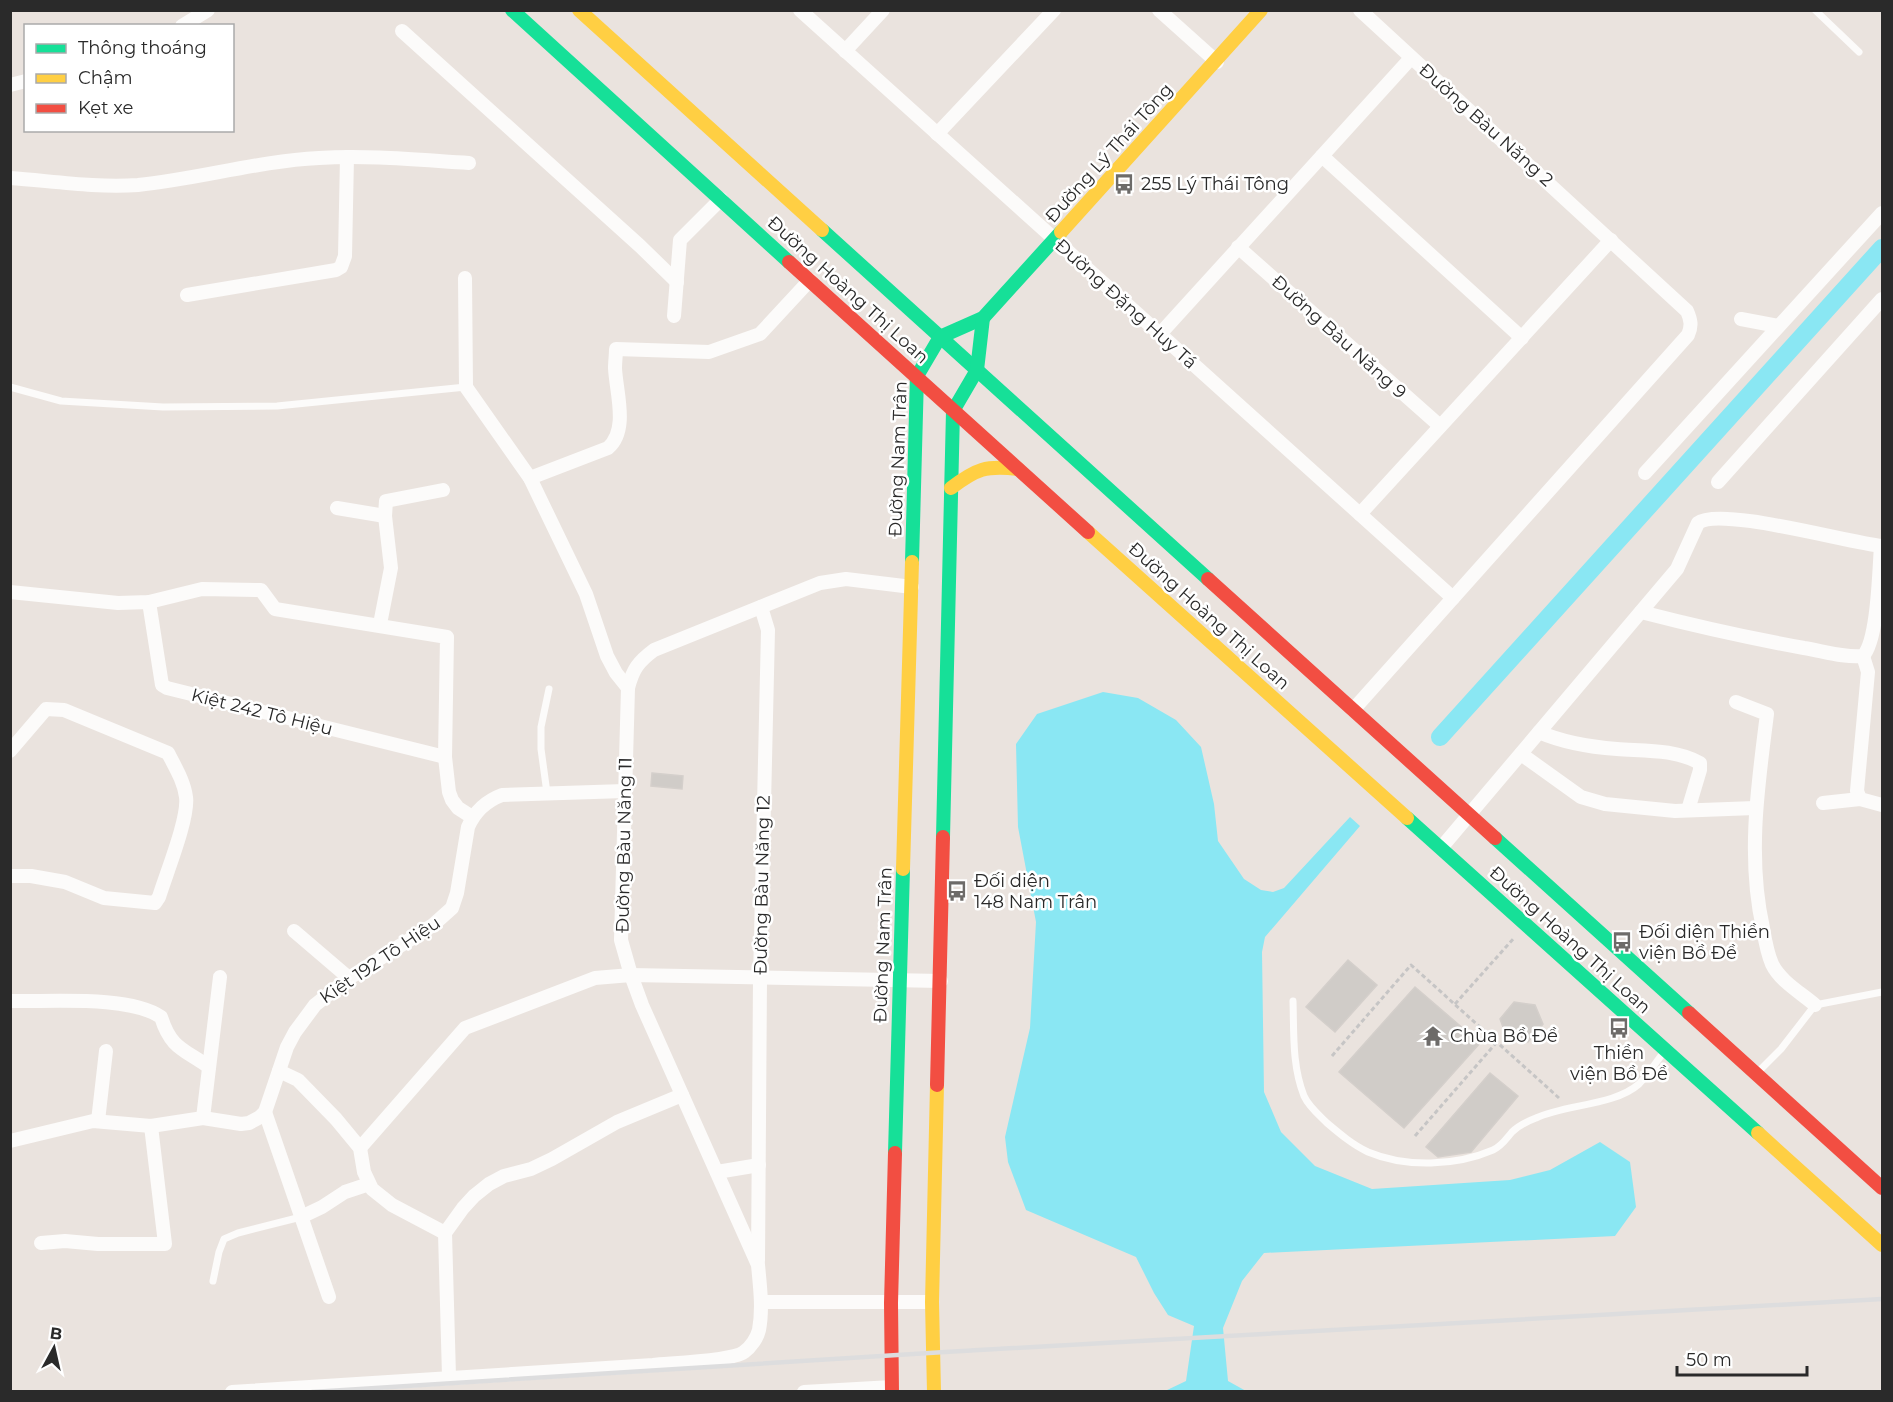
<svg xmlns="http://www.w3.org/2000/svg" width="1893" height="1402" font-family="Montserrat,sans-serif">
  <style>
    .water { fill: #8ae7f3 }
    .lines { fill: none; stroke-linecap: round; stroke-linejoin: round }
    .canal { stroke: #8ae7f3; stroke-width: 18 }
    .building { fill: #d0ccc8; stroke: #d4cfcb; stroke-width: 1.5 }
    .path { stroke: #c6c5c5; stroke-width: 3; stroke-dasharray: 4.5 3; stroke-linecap: butt }
    .lane { stroke: #fcfbfa; stroke-width: 7 }
    .street { stroke: #fcfbfa; stroke-width: 14 }
    .fast { stroke: #16e098; stroke-width: 14 }
    .slow { stroke: #ffcf43; stroke-width: 14 }
    .jam { stroke: #f24e42; stroke-width: 14 }
    .rail { stroke: #ddddde; stroke-width: 4.5 }
    .labels { text-anchor: middle; dominant-baseline: central; stroke-width: 5; stroke-linejoin: round; paint-order: stroke }
    .street-label { font-size: 18px; fill: #2a2a2a; stroke: #fff }
    .poi-label { font-size: 18px; fill: #2a2a2a; stroke: #fff; text-anchor: start }
  </style>
  <rect width="100%" height="100%" fill="#eae3de"/>
  <polygon class="water" points="1103,692 1138,698 1176,720 1201,747 1214,804 1218,841 1244,879 1261,890 1273,892 1284,888 1350,817 1360,826 1265,937 1262,952 1264,1092 1281,1132 1315,1166 1372,1189 1510,1180 1550,1170 1600,1142 1630,1162 1636,1207 1615,1236 1264,1253 1242,1281 1223,1328 1228,1381 1246,1391 1165,1391 1186,1381 1194,1326 1168,1315 1154,1293 1136,1257 1026,1210 1008,1162 1005,1137 1030,1028 1036,922 1018,827 1016,744 1037,714"/>
  <g class="lines">
    <polyline class="canal" points="1440,737 1882,248"/>
  </g>
  <g class="building">
    <polygon points="652,773 683,776 682,789 651,786"/>
    <polygon points="1348,960 1377,985 1335,1032 1306,1007"/>
    <polygon points="1415,987 1480,1043 1404,1128 1339,1072"/>
    <polygon points="1514,1002 1535,1005 1543,1024 1528,1042 1507,1038 1500,1019"/>
    <polygon points="1490,1073 1518,1096 1471,1152 1438,1157 1426,1147"/>
  </g>
  <g class="lines">
    <g class="path">
      <polyline points="1455,1004 1514,938"/>
      <polyline points="1332,1056 1411,965 1559,1098"/>
      <polyline points="1415,1136 1497,1042"/>
    </g>
    <g class="lane">
      <polyline points="1815,10 1859,52"/>
      <polyline points="10,387 61,401 163,407 277,406 466,387"/>
      <polyline points="547,793 541,749 541,727 549,689"/>
      <path d="M1293,1001C1294,1033 1292,1066 1304,1096C1309,1107 1319,1115 1327,1123C1340,1134 1353,1145 1368,1152C1406,1168 1456,1166 1493,1150C1502,1146 1506,1139 1512,1132C1518,1126 1528,1121 1536,1118C1565,1104 1614,1106 1639,1084C1648,1075 1656,1062 1664,1052"/>
      <polyline points="1758,1072 1781,1049 1815,1005 1882,992"/>
      <polyline points="213,1281 219,1252 224,1239 238,1233 301,1217"/>
    </g>
    <g class="street">
      <polyline points="800,10 1453,598"/>
      <polyline points="1159,10 1217,62"/>
      <polyline points="182,26 208,10"/>
      <polyline points="402,31 640,246 677,282"/>
      <polyline points="845,51 883,10"/>
      <polyline points="10,85 26,81"/>
      <polyline points="937,134 1054,10"/>
      <polyline points="1322,156 1522,338"/>
      <path d="M10,178C52,181 96,188 138,185C199,179 258,161 319,158C369,155 419,160 469,163"/>
      <polyline points="1238,247 1440,426"/>
      <polyline points="465,278 466,387 530,478 586,594 607,656 616,673 628,688"/>
      <polyline points="187,295 336,270 341,267 345,256 347,157"/>
      <polyline points="674,316 680,240 721,199"/>
      <polyline points="1741,319 1778,326"/>
      <polyline points="1160,334 1411,58"/>
      <polyline points="1645,473 1882,213"/>
      <path d="M530,478L608,448C629,430 616,392 615,368C615,362 616,355 616,349L709,352L760,334L810,280"/>
      <polyline points="1718,482 1882,299"/>
      <polyline points="337,508 385,516"/>
      <polyline points="1360,514 1611,240"/>
      <polyline points="10,592 118,603 149,602 202,589 261,590 275,609 447,637 445,757 449,792 452,800 458,808 472,817"/>
      <polyline points="149,602 162,685 167,688 445,757"/>
      <path d="M1641,612C1695,626 1749,638 1804,648C1823,651 1844,658 1863,656C1878,640 1879,571 1881,546"/>
      <polyline points="380,624 391,568 385,516 386,501 443,490"/>
      <polyline points="1863,656 1868,672 1857,791 1860,799 1882,805"/>
      <path d="M1736,702L1767,714C1758,785 1747,857 1763,928C1765,940 1767,953 1772,964C1780,981 1801,993 1815,1005"/>
      <path d="M1353,710L1688,335C1692,326 1691,320 1687,311L1360,10"/>
      <path d="M1539,732C1564,743 1590,747 1617,749C1644,751 1675,749 1700,763V770L1688,810"/>
      <path d="M10,751L46,709L64,710L168,753C175,767 184,781 186,797C189,818 166,874 159,897L155,903L104,898L65,882L31,876H10"/>
      <polyline points="1521,754 1581,797 1605,804 1675,811 1755,808"/>
      <polyline points="1823,803 1860,799"/>
      <path d="M1441,848L1677,569L1698,523C1719,506 1849,543 1882,546"/>
      <polyline points="294,931 349,978"/>
      <path d="M10,1001C50,1002 129,995 161,1017C171,1049 184,1049 209,1067"/>
      <polyline points="279,1071 298,1080 336,1119 360,1148 364,1172 372,1189 392,1205 445,1233"/>
      <polyline points="265,1112 329,1297"/>
      <polyline points="203,1118 220,977"/>
      <polyline points="98,1121 106,1051"/>
      <path d="M10,1141L93,1121L151,1126L203,1118L241,1124L249,1123L260,1117L265,1112L287,1047L295,1032L315,1005L349,978L433,925L452,908L457,893L468,827C475,811 486,801 502,795L625,791"/>
      <polyline points="360,1148 465,1028 595,978 631,975 941,981"/>
      <polyline points="717,1172 759,1165"/>
      <polyline points="301,1217 322,1207 345,1192 369,1184"/>
      <polyline points="41,1243 65,1241 98,1244 165,1244 151,1126"/>
      <polyline points="758,1261 760,979 768,630 761,607"/>
      <polyline points="761,1302 932,1302"/>
      <polyline points="449,1376 445,1233 463,1208 474,1196 489,1184 504,1176 531,1169 552,1159 617,1122 682,1095"/>
      <path d="M232,1392L653,1365C671,1363 732,1361 744,1352C751,1347 757,1338 759,1330C763,1309 760,1286 758,1265L642,1005L631,975L621,940L628,688C633,669 638,662 654,650L820,583L846,579L912,587"/>
      <polyline points="804,1392 892,1387"/>
    </g>
    <g class="fast">
      <polyline points="512,10 789,262"/>
      <polyline points="822,230 1208,579"/>
      <polyline points="912,562 917,376 940,337 983,318 1061,232"/>
      <polyline points="1407,818 1758,1133"/>
      <polyline points="943,837 953,411 977,370 983,318"/>
      <polyline points="1495,838 1689,1013"/>
      <polyline points="895,1153 903,869"/>
    </g>
    <g class="slow">
      <polyline points="579,10 822,230"/>
      <polyline points="1061,232 1261,10"/>
      <path d="M951,488C976,469 986,465 1018,469"/>
      <polyline points="1088,532 1407,818"/>
      <polyline points="903,869 912,562"/>
      <polyline points="1758,1133 1882,1245"/>
      <polyline points="934,1392 932,1302 937,1085"/>
    </g>
    <g class="jam">
      <polyline points="789,262 1088,532"/>
      <polyline points="1208,579 1495,838"/>
      <polyline points="1689,1013 1882,1188"/>
      <polyline points="937,1085 943,837"/>
      <polyline points="892,1392 891,1303 895,1153"/>
    </g>
    <polyline class="rail" points="312,1392 945,1352 1882,1299"/>
  </g>
  <defs>
    <g id="bus-bare" transform="scale(1.62)"><path d="M-5-6H5V4H4V6H2V4H-2V6H-4V4H-5ZM-3.5-4V0h7V-4ZM-3.5 1.2v1.5H-2V1.2ZM2 1.2v1.5H3.5V1.2Z" fill="#6d6b69" stroke="#fff" stroke-width="2.5" paint-order="stroke"/></g>
    <g id="temple-bare" transform="scale(1.62)"><path d="M0-6L5-2H3V0L6.5 2.5H4V6H1.5V3h-3V6H-4V2.5H-6.5L-3 0V-2H-5Z" fill="#6d6b69" stroke="#fff" stroke-width="2.5" paint-order="stroke"/></g>
  </defs>
  <g fill-rule="evenodd">
    <use href="#bus-bare" x="1124" y="184"/>
    <use href="#bus-bare" x="957" y="891"/>
    <use href="#bus-bare" x="1622" y="942"/>
    <use href="#bus-bare" x="1619" y="1028"/>
    <use href="#temple-bare" x="1433" y="1036"/>
  </g>
  <g class="labels">
    <g class="street-label">
      <text transform="translate(1486 125) rotate(42)">Đường Bàu Năng 2</text>
      <text transform="translate(1109 153) rotate(-48)">Đường Lý Thái Tông</text>
      <text transform="translate(848 290) rotate(42)">Đường Hoàng Thị Loan</text>
      <text transform="translate(1126 304) rotate(42)">Đường Đặng Huy Tá</text>
      <text transform="translate(1339 337) rotate(42)">Đường Bàu Năng 9</text>
      <text transform="translate(898 459) rotate(-88)">Đường Nam Trân</text>
      <text transform="translate(1209 616) rotate(42)">Đường Hoàng Thị Loan</text>
      <text transform="translate(262 712) rotate(14)">Kiệt 242 Tô Hiệu</text>
      <text transform="translate(624 845) rotate(-89)">Đường Bàu Năng 11</text>
      <text transform="translate(762 885) rotate(-89)">Đường Bàu Năng 12</text>
      <text transform="translate(1570 940) rotate(42)">Đường Hoàng Thị Loan</text>
      <text transform="translate(883 945) rotate(-88)">Đường Nam Trân</text>
      <text transform="translate(380 960) rotate(-34)">Kiệt 192 Tô Hiệu</text>
    </g>
    <g class="poi-label">
      <text x="1141" y="184">255 Lý Thái Tông</text>
      <text x="974" y="881">Đối diện<tspan x="974" dy="21">148 Nam Trân</tspan></text>
      <text x="1639" y="932">Đối diện Thiền<tspan x="1639" dy="21">viện Bồ Đề</tspan></text>
      <text x="1450" y="1036">Chùa Bồ Đề</text>
      <text x="1619" y="1053" text-anchor="middle">Thiền<tspan x="1619" dy="21">viện Bồ Đề</tspan></text>
    </g>
  </g>
  <rect width="1893" height="1402" fill="none" stroke="#2a2a2a" stroke-width="24"/>
  <rect x="24" y="24" width="210" height="108" fill="#ffffff" stroke="#aaaaaa" stroke-width="1.5"/>
  <rect x="36" y="44" width="30" height="9" fill="#16e098" stroke="#aaaaaa" stroke-width="1.5"/>
  <text x="78" y="54" font-size="18" fill="#2a2a2a">Thông thoáng</text>
  <rect x="36" y="74" width="30" height="9" fill="#ffcf43" stroke="#aaaaaa" stroke-width="1.5"/>
  <text x="78" y="84" font-size="18" fill="#2a2a2a">Chậm</text>
  <rect x="36" y="104" width="30" height="9" fill="#f24e42" stroke="#aaaaaa" stroke-width="1.5"/>
  <text x="78" y="114" font-size="18" fill="#2a2a2a">Kẹt xe</text>
  <g transform="translate(54 1348) rotate(8)" stroke="#ffffff" stroke-width="4.5" paint-order="stroke">
  <path d="M0-4.5L10 22L0 15L-10 22Z" fill="#2a2a2a"/>
  <text y="-9" font-size="16" font-weight="bold" text-anchor="middle" fill="#2a2a2a">B</text>
  </g>
  <path d="M1677 1366v9h130v-9" fill="none" stroke="#2a2a2a" stroke-width="3"/>
  <text x="1686" y="1366" font-size="18" fill="#2a2a2a" stroke="#ffffff" stroke-width="4.5" paint-order="stroke">50 m</text>
</svg>
